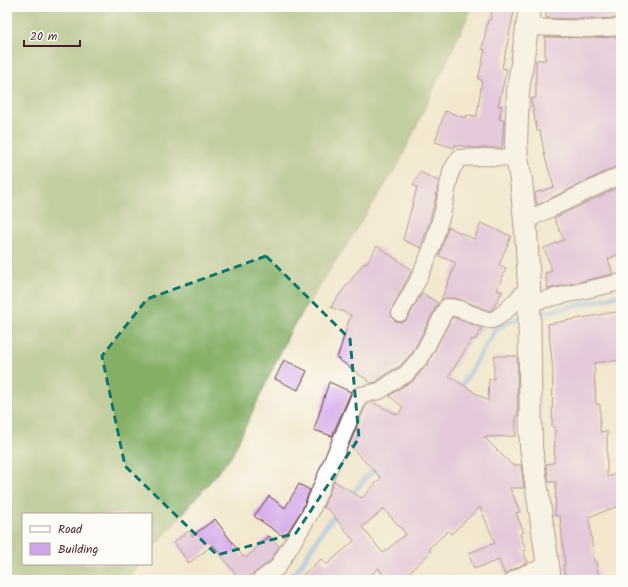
<svg xmlns="http://www.w3.org/2000/svg" width="628" height="587" font-family="Kalam,sans-serif">
  <style>
    .forest { fill: #86af66; stroke: #686748 }
    .lines { fill: none; stroke-linecap: round; stroke-linejoin: round }
    .stream { stroke: #81b4ee; stroke-width: 5.5 }
    .building { fill: #d1a5e9; fill-rule: evenodd }
    .street-casing { stroke: #633d43; stroke-width: 18 }
    .secondary-casing { stroke: #633d43; stroke-width: 24 }
    .street { stroke: #fff; stroke-width: 16 }
    .secondary { stroke: #fff; stroke-width: 22 }
    .marked { fill: none; stroke: #0f766e; stroke-width: 3; stroke-dasharray: 8 5; stroke-linejoin: round }
  </style>
  <rect width="100%" height="100%" fill="#fdfcf7"/>
  <filter id="ink" filterUnits="userSpaceOnUse"><feTurbulence type="fractalNoise" baseFrequency=".025" numOctaves="2"/><feDisplacementMap in="SourceGraphic" scale="8" xChannelSelector="R" yChannelSelector="G"/><feConvolveMatrix kernelMatrix="1 2 1 2 8 2 1 2 1" color-interpolation-filters="sRGB"/></filter>
  <filter id="wash" filterUnits="userSpaceOnUse"><feTurbulence type="fractalNoise" baseFrequency=".012" numOctaves="4" result="noise"/><feDisplacementMap in="SourceGraphic" scale="16" xChannelSelector="R" yChannelSelector="G"/><feGaussianBlur stdDeviation="0.9" result="paint"/><feColorMatrix in="noise" values="0 0 0 0 0 0 0 0 0 0 0 0 0 0 0 0 0 1.4 0 .05"/><feComposite in="paint" operator="in"/></filter>
  <g filter="url(#wash)">
    <rect width="100%" height="100%" fill="#f3e7ce"/>
    <polygon class="forest" points="7,7 470,7 470,12 398,165 291,330 231,457 151,551 151,514 23,514 23,564 140,564 131,574 118,580 7,580"/>
    <g class="lines">
      <g class="stream">
        <polyline points="534,315 621,295"/>
        <polyline points="459,390 496,329 513,320 526,317"/>
        <polyline points="350,498 367,476 379,466"/>
        <polyline points="286,580 299,568 326,526 338,512"/>
      </g>
    </g>
    <g id="blocks">
      <g class="building">
        <polygon points="493,7 515,7 502,68 507,69 498,106 502,105 499,119 504,120 502,148 475,148 455,145 454,148 435,142 445,111 466,118 467,115 477,116 482,80 478,79 485,50 482,49 488,20 490,20"/>
        <polygon points="546,7 621,7 621,18 588,19 546,18"/>
        <polygon points="545,37 588,38 621,37 621,166 617,166 537,205 535,193 554,187 545,157 540,131 537,131 531,99 536,98 536,60 545,60"/>
        <polygon points="420,172 439,181 435,202 430,219 430,220 421,248 403,240 417,187 413,185"/>
        <polygon points="621,186 621,253 608,259 613,274 548,289 545,273 552,271 544,248 564,240 554,218"/>
        <polygon points="481,223 511,236 499,265 506,268 497,290 502,292 492,310 490,311 456,298 447,298 441,300 456,263 439,256 448,227 474,239"/>
        <polygon points="377,246 412,270 392,309 391,314 392,318 395,321 401,322 405,321 408,318 422,293 438,303 413,352 399,367 392,370 376,382 371,383 337,358 351,315 331,307 334,303 333,303 364,263 366,264"/>
        <polygon points="621,311 621,360 594,363 596,404 600,404 600,432 607,431 607,477 621,472 621,505 589,517 594,561 596,561 599,580 566,580 563,565 565,565 560,516 555,516 556,482 549,482 546,464 554,463 555,427 552,427 553,371 548,324"/>
        <path d="M452,317L482,328L475,340L472,339L449,376L488,401L489,379H494V356H517L518,416H516V436L484,437L512,465H521L524,488H510L520,512L516,513L524,532L520,534L526,550L523,551L528,562L508,572L505,575L499,560L474,569L469,553L495,543L480,507L451,534L448,531L429,548L431,552L401,580H385L379,568L365,580H297L321,559L326,565L354,541L329,510L323,507L334,481L362,498L381,478L349,445L367,403L372,402L398,415L403,407L389,396L403,386L412,382L428,363ZM384,509L406,534L383,553L362,527Z"/>
        <polygon points="284,360 307,371 298,390 275,379"/>
        <polygon points="329,382 351,392 332,436 314,430"/>
        <polygon points="299,484 310,490 302,510 284,537 254,516 269,496 285,508"/>
        <polygon points="215,519 243,557 244,556 246,558 269,536 279,546 270,561 245,580 240,580 213,545 189,563 174,542 189,531 192,536"/>
      </g>
    </g>
  </g>
  <g filter="url(#ink)">
    <use href="#blocks" fill-opacity="0" stroke="#633d43" stroke-width="1"/>
    <g class="lines">
      <g class="street-casing">
        <g id="street">
          <polyline points="527,27 588,29 621,27"/>
          <polyline points="525,221 621,175"/>
          <polyline points="529,303 621,282"/>
          <polyline points="400,313 417,282 427,260 434,241 443,211 451,171 459,158 486,157 517,158"/>
          <path d="M260,580L277,568L310,514L360,395L380,391L398,378L405,375L421,357L447,307C457,307 465,311 474,315C479,317 486,321 492,320C504,316 520,296 529,286"/>
          <polyline points="513,580 526,573 548,566"/>
        </g>
      </g>
      <g class="secondary-casing">
        <polyline id="secondary" points="530,7 518,91 516,144 517,158 521,180 526,231 529,286 531,447 550,580"/>
      </g>
      <use href="#street" class="street"/>
      <use href="#secondary" class="secondary"/>
    </g>
  </g>
  <path d="M0 0H628V587H0ZM266,256L350,339L359,438L296,533L217,555L125,466L102,356L147,299Z" fill="#f3e7ce" fill-opacity=".55" fill-rule="evenodd"/>
  <path class="marked" d="M266,256L350,339L359,438L296,533L217,555L125,466L102,356L147,299Z"/>
  <rect width="628" height="587" fill="none" stroke="#fdfcf7" stroke-width="24"/>
  <rect x="22" y="513" width="130" height="52" fill="#fdfcf7" stroke="#b5a4a5"/>
  <rect x="30" y="526" width="20" height="6" fill="#ffffff" stroke="#b5a4a5"/>
  <text x="58" y="533" font-size="12" fill="#4a1f2b">Road</text>
  <rect x="30" y="543" width="20" height="12" fill="#d1a5e9" stroke="#b5a4a5"/>
  <text x="58" y="553" font-size="12" fill="#4a1f2b">Building</text>
  <path d="M24 40v6h56v-6" fill="none" stroke="#4a1f2b" stroke-width="2"/>
  <text x="30" y="40" font-size="12" fill="#4a1f2b" stroke="#fdfcf7" stroke-width="3" paint-order="stroke">20 m</text>
</svg>
